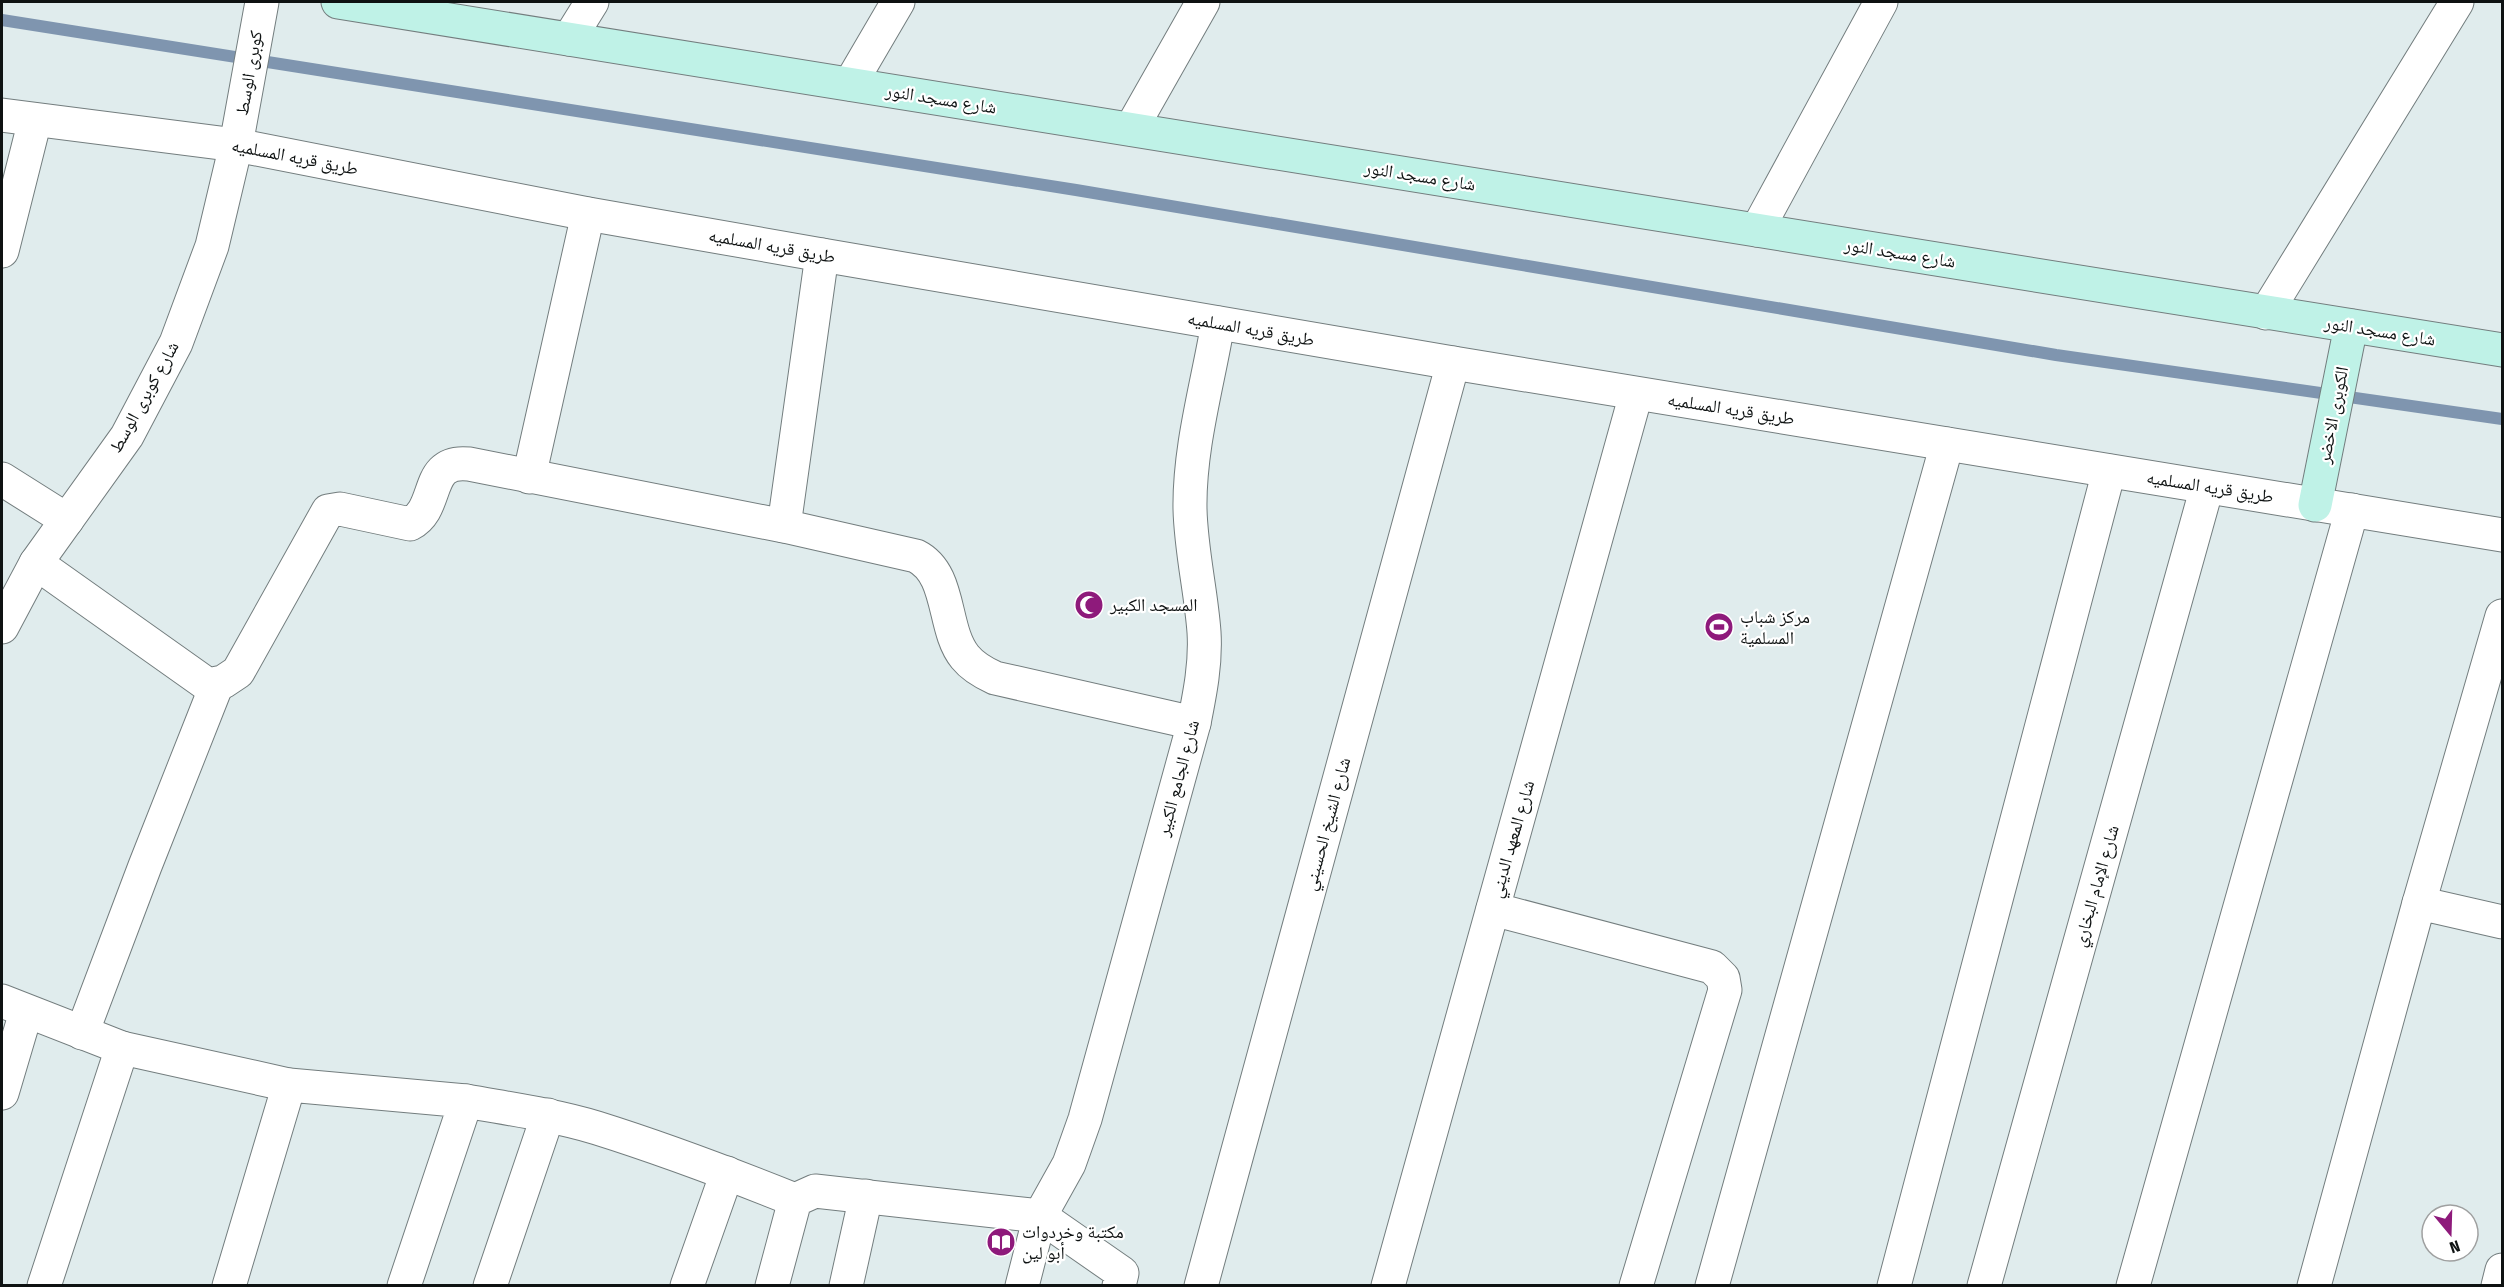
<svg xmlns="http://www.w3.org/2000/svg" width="2504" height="1287" font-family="'Fira Sans Condensed','Noto Naskh Arabic',sans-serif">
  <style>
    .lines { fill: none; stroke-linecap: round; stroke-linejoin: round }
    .stream { stroke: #7f95af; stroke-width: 12 }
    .minor-casing { stroke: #737d7e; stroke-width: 35 }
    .secondary-casing { stroke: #737d7e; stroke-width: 35 }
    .minor { stroke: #fff; stroke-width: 33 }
    .secondary { stroke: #bff2e7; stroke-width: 33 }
    .labels { text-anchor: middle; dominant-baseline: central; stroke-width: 4.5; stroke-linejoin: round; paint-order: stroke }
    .street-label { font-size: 18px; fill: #0e1212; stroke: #fff }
    .poi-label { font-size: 18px; fill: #0e1212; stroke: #fff; text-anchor: start }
  </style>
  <rect width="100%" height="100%" fill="#e0eced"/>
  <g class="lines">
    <polyline class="stream" points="2,20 1076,190 2056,355 2502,419"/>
    <g class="minor-casing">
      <g id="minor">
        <polyline points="569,39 592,2"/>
        <polyline points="850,84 898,2"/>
        <polyline points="2,115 236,145 588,214 822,255 1453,363 2502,535"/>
        <polyline points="1131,129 1203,2"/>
        <polyline points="1757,230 1881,2"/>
        <polyline points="2,251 35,120"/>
        <polyline points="2266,313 2457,2"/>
        <polyline points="529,477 588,214"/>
        <polyline points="2,479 67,520"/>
        <polyline points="784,526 822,255"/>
        <path d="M36,563L208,685L223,682L238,672L328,511L340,509L410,524C441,508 423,459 469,464L784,526L916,556C952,574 942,629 965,657C973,667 984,673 995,678L1194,723"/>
        <polyline points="2,627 36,563 127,436 176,343 212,246 236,145 262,2"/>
        <polyline points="2419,903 2502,616"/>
        <polyline points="1493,909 1712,967 1723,978 1725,990 1636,1286"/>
        <polyline points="2,1001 122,1048 289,1085"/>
        <polyline points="82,1033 145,866 217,684"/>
        <polyline points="2,1093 26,1012"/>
        <path d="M466,1101C510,1109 554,1115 597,1128C664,1149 730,1174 795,1200"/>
        <polyline points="44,1286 122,1048"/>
        <polyline points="229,1286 289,1085 466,1101 404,1286"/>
        <polyline points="490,1286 548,1115"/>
        <polyline points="687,1286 727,1173"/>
        <polyline points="772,1286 795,1200 815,1191 1040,1216 1122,1273 1119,1286"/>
        <polyline points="846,1286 866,1196"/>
        <path d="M1022,1286L1040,1216L1069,1164L1085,1119L1194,723C1200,693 1206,663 1204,632C1201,591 1191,551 1190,509C1189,447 1208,383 1218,323"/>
        <polyline points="1201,1286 1453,363"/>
        <polyline points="1388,1286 1636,394"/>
        <polyline points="1712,1286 1947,444"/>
        <polyline points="1894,1286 2109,471"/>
        <polyline points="1984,1286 2207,487"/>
        <polyline points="2133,1286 2352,510"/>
        <polyline points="2314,1286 2419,903 2502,922"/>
        <polyline points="2498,1286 2502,1270"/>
      </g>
    </g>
    <g class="secondary-casing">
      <g id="secondary">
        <polyline points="338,2 2502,350"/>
        <polyline points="2315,505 2351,326"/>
      </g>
    </g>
    <use href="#minor" class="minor"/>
    <use href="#secondary" class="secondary"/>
  </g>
  <defs>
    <g id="mosque-disc" transform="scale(1.5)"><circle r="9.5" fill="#8e1a7b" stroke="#fff"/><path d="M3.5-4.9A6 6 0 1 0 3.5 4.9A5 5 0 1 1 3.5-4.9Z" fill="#fff"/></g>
    <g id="stadium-disc" transform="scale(1.5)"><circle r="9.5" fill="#8e1a7b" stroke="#fff"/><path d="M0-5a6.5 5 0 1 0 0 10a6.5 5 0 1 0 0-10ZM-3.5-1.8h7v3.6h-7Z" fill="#fff"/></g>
    <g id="library-disc" transform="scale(1.5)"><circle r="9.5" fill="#8e1a7b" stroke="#fff"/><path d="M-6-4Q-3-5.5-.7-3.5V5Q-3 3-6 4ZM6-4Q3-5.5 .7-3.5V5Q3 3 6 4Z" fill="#fff"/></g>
  </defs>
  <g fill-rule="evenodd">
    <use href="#mosque-disc" x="1089" y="605"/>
    <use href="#stadium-disc" x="1719" y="627"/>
    <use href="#library-disc" x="1001" y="1242"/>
  </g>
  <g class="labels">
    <g class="street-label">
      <text transform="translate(249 73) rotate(-80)">كوبرى الوسط</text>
      <text transform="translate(941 99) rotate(9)">شارع مسجد النور</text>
      <text transform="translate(295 157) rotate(11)">طريق قريه المسلميه</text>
      <text transform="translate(1420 176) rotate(9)">شارع مسجد النور</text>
      <text transform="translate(772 246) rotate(10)">طريق قريه المسلميه</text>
      <text transform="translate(1900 253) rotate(9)">شارع مسجد النور</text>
      <text transform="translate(1251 329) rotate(10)">طريق قريه المسلميه</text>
      <text transform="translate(2380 331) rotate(9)">شارع مسجد النور</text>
      <text transform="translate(144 397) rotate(-61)">شارع كوبرى الوسط</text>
      <text transform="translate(1731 409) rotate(9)">طريق قريه المسلميه</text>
      <text transform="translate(2333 415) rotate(-79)">الكوبرى الاخضر</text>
      <text transform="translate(2210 487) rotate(9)">طريق قريه المسلميه</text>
      <text transform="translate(1178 778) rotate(-75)">شارع الجامع الكبير</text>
      <text transform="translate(1327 824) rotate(-75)">شارع الشيخ الحسيني</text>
      <text transform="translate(1512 839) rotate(-74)">شارع المعهد الديني</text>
      <text transform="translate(2096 886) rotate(-74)">شارع الإمام البخاري</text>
    </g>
    <g class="poi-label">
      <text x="1110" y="605">المسجد الكبير</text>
      <text x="1740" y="617">مركز شباب<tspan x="1740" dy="21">المسلمية</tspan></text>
      <text x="1022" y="1232">مكتبة وخردوات<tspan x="1022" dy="21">أبو لين</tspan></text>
    </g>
  </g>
  <rect width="2504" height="1287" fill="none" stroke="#0e1212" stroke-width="6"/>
  <g transform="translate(2450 1233) rotate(161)"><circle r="28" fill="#ffffff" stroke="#9fa0a0" stroke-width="1.5"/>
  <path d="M0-4.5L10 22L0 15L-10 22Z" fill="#8e1a7b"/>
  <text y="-9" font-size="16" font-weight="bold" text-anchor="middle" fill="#0e1212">N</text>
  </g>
</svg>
